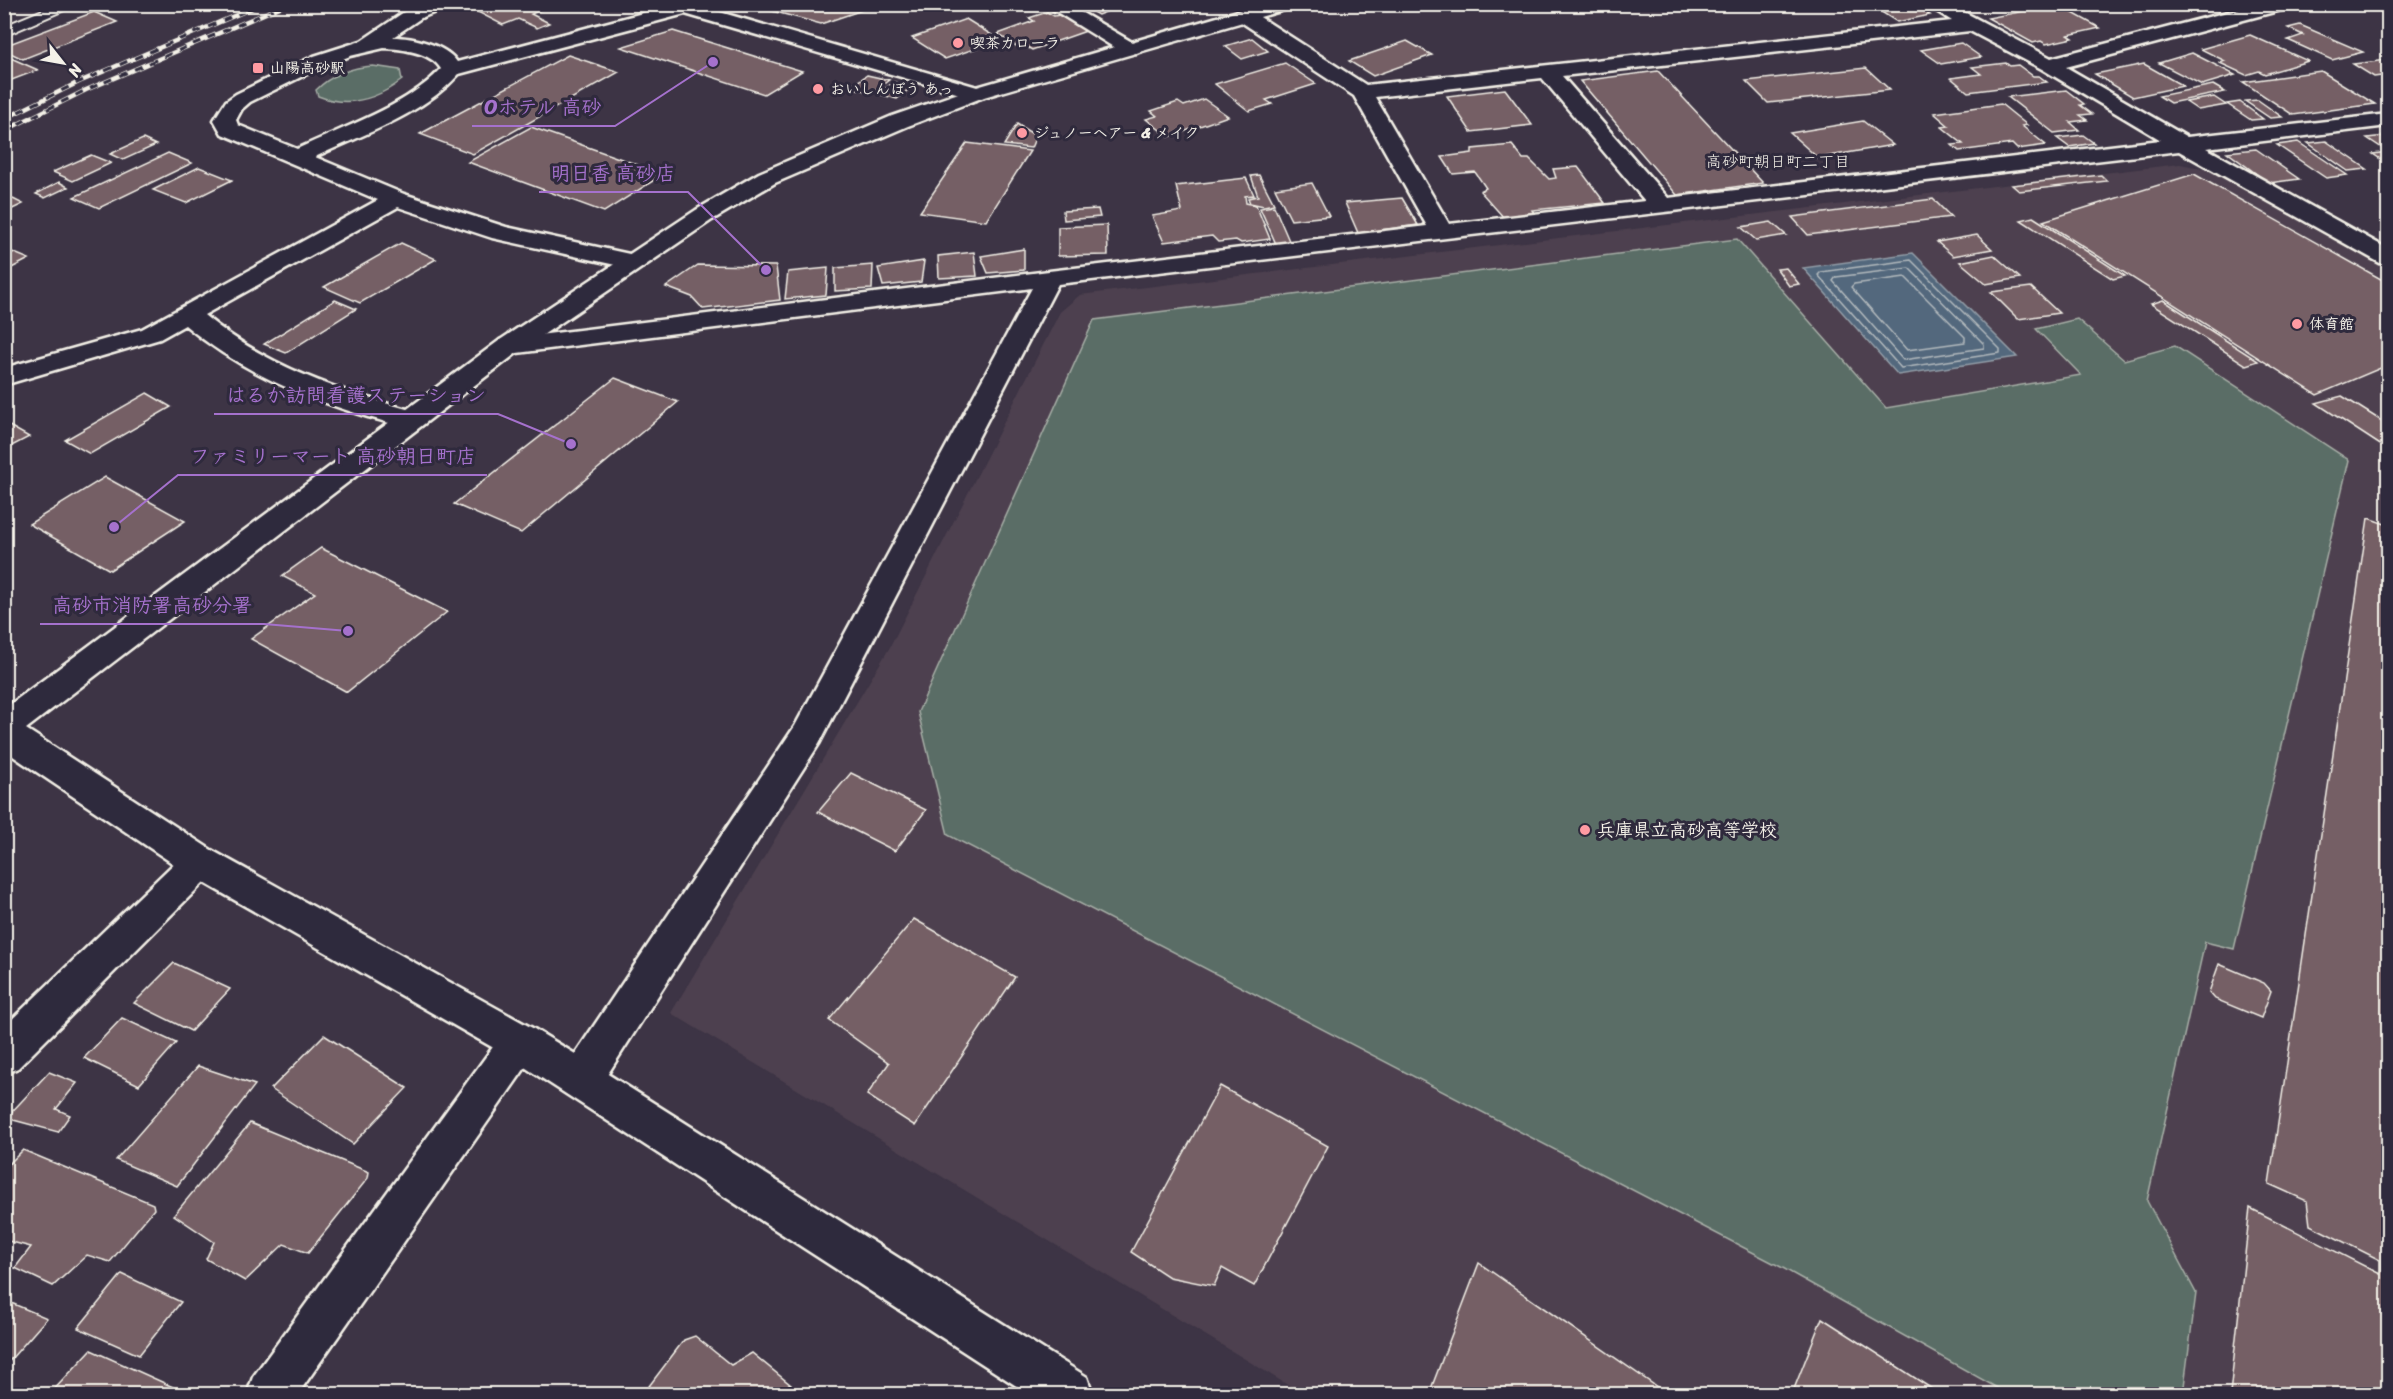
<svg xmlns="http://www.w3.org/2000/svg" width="2393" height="1399" font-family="Sriracha,'Klee One',sans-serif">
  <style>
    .built { fill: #4e414f }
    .green { fill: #5a6d66; stroke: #a7afa7; stroke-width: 1.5 }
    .water { fill: #52677d; stroke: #939ea8; stroke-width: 1.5 }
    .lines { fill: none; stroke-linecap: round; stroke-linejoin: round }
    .shore { stroke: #b3babd; stroke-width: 1.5 }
    .building { fill: #755e65; stroke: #f4f1e8; stroke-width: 1.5 }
    .service-casing { stroke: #f4f1e8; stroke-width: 4 }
    .minor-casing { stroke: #f4f1e8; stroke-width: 5 }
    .tertiary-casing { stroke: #f4f1e8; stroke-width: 5 }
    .service { fill: #2f2a3d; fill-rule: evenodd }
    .minor { fill: #2f2a3d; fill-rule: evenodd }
    .tertiary { fill: #2f2a3d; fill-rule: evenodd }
    .rail-casing { stroke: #f4f1e8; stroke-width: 4.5 }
    .rail { stroke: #2f2a3d; stroke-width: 3; stroke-dasharray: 8; stroke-linecap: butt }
    .poi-dot { fill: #ff9aa2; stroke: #2f2a3d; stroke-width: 2 }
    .labels { text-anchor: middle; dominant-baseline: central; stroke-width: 6; stroke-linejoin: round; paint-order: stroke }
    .far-poi-label { font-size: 15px; font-weight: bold; fill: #f4f1e8; stroke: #2f2a3d; text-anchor: start }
    .far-neighbourhood-label { font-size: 16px; fill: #f4f1e8; stroke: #2f2a3d }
    .poi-label { font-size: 18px; font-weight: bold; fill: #f4f1e8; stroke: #2f2a3d; text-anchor: start }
    .leader { fill: none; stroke: #a571cd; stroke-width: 2 }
    .callout-dot { fill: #a571cd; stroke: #2f2a3d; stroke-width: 2 }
    .callout-label { font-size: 20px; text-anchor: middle; font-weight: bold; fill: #a571cd; stroke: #2f2a3d; stroke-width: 6; stroke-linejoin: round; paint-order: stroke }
  </style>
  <rect width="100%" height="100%" fill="#3d3445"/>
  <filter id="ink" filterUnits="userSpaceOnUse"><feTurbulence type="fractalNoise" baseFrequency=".0167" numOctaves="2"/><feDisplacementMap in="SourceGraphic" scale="12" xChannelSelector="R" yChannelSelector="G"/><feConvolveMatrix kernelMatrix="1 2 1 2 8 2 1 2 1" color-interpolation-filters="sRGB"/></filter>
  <g filter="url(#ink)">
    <polygon class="built" points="2180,164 2215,171 2388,268 2388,1394 1303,1394 671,1013 890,647 1060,312 1080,295"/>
    <g class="green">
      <path d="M373,66L400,70L402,80C377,99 348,108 318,96L316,90C331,75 352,67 373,66Z"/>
      <polygon points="1737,239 1886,408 2081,375 2036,329 2077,319 2124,360 2175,346 2349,460 2234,949 2205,942 2147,1201 2196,1293 2183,1394 2008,1394 1781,1267 948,835 918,712 1094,320"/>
    </g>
    <polygon class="water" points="1913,253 2017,357 1898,375 1803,268"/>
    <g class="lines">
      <g class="shore">
        <polygon points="1911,260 2000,349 2000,353 1901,368 1818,275 1821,272"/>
        <polygon points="1909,268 1984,344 1984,348 1903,360 1833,281 1836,277"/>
        <polygon points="1905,277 1965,337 1965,342 1907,350 1851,287 1854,284"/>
      </g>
    </g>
    <g class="building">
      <polygon points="469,4 555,4 531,14 549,23 537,28 518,19 503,25 466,6"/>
      <polygon points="757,4 880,4 821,24 761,8"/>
      <polygon points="1078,4 1126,4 1098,15"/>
      <polygon points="1869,4 1911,4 1930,15 1897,22"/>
      <polygon points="2050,6 2054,9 2062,7 2100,28 2068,35 2073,38 2046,44 2041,41 2033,43 1988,18"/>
      <polygon points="94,12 117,22 23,59 4,50 4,46"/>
      <polygon points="1047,12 1054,16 1059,15 1086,31 1032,50 1022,44 1016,46 998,34 1034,21 1029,18"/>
      <polygon points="966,19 1000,40 945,59 912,38"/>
      <polygon points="2300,25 2363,52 2332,60 2288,40 2303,35 2288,28"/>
      <polygon points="673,31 802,71 764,94 621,47"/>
      <polygon points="2250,35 2308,61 2265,74 2259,71 2246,75 2220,63 2225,61 2201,49"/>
      <polygon points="1252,38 1268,51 1242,59 1225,46"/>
      <polygon points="1407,41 1432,55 1373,76 1349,61"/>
      <polygon points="1961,43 1981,57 1941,64 1921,50"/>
      <polygon points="2192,53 2235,75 2202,85 2159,63"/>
      <polygon points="4,55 38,70 4,83"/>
      <polygon points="568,55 619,72 473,154 420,134"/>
      <polygon points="2388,60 2388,75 2374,77 2353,64"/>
      <polygon points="1285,63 1316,84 1266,100 1272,104 1249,111 1215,84"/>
      <polygon points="2006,63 2010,66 2018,65 2033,76 2039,76 2047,82 1968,92 1951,78 1981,74 1972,67"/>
      <polygon points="2144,64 2183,86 2133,97 2095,74"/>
      <polygon points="1866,68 1890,90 1768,103 1746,81"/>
      <polygon points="1658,71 1763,183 1677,195 1580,81"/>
      <polygon points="2321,71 2375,104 2293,115 2243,82"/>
      <polygon points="867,75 889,80 872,93 850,87"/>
      <polygon points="894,82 913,86 897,99 878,94"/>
      <polygon points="2213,85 2225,92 2170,103 2159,96"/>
      <polygon points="1505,89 1532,125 1471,132 1447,96"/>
      <polygon points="2066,90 2084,104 2080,105 2092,114 2080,115 2087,120 2070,122 2079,130 2054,133 2008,97"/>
      <polygon points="2214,97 2226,105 2198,110 2186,102"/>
      <polygon points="1204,99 1228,116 1169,137 1146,119 1157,116 1151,111 1178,102 1184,106"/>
      <polygon points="2258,100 2282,117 2270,118 2245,101"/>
      <polygon points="2240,102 2263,119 2251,120 2227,104"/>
      <polygon points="2001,104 2027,125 2022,126 2046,145 2017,149 2012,144 1959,151 1952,145 1963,144 1942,127 1949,126 1934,113"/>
      <polygon points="1863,121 1893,145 1818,158 1790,133"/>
      <polygon points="1017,124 1036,136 1031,148 1004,145"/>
      <polygon points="531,127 664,174 604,212 468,162"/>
      <polygon points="2083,135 2094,143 2069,147 2057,138"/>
      <polygon points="2385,136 2388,138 2388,164 2373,154 2388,152 2367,138"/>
      <polygon points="143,139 156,145 123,160 110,154"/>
      <polygon points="2326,141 2367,169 2348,171 2308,143"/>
      <polygon points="2298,142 2347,175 2326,178 2277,145"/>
      <polygon points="967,143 1030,151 986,221 920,212"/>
      <polygon points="1512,145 1523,159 1529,159 1549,179 1556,178 1553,169 1578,167 1605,203 1532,210 1535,214 1505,219 1480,191 1486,188 1475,172 1453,174 1442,157 1472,153 1472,149"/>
      <polygon points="2256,149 2299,179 2269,183 2227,152"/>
      <polygon points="168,153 192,163 99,208 74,197"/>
      <polygon points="91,155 111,163 73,181 53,172"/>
      <polygon points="199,167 232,180 186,203 153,190"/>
      <polygon points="2194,174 2388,283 2388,365 2317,395 2043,221"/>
      <polygon points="1259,175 1274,204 1264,206 1250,203 1248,198 1258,196 1251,176"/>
      <polygon points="2101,175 2107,181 2019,191 2012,185"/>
      <polygon points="1246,178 1254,195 1245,196 1246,203 1256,205 1270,239 1241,243 1236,240 1218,242 1212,236 1164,242 1152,216 1182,211 1176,186"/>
      <polygon points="59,182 68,187 45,198 36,194"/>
      <polygon points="1312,183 1329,216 1291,220 1275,188"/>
      <polygon points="7,196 23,204 4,213 4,197"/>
      <polygon points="1402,198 1418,225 1358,233 1345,203"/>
      <polygon points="1933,199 1951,217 1808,235 1792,217"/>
      <polygon points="1274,206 1290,243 1276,244 1260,208"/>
      <polygon points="1098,209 1100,217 1064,220 1063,211"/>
      <polygon points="2033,217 2125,276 2113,279 2021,220"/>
      <polygon points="1771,222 1786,235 1756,240 1741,227"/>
      <polygon points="1107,225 1108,255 1058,256 1058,227"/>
      <polygon points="1977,235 1992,249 1953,256 1937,242"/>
      <polygon points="401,243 436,259 360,303 324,287"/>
      <polygon points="1024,249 1024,270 988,273 981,256"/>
      <polygon points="12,252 29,259 4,272 4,256"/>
      <polygon points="974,252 977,276 939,278 938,256"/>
      <polygon points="1994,255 2020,278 1986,284 1960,262"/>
      <polygon points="924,261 921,282 883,286 878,268"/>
      <polygon points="698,265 776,266 780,300 703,309 692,297 666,287"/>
      <polygon points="873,265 872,289 835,291 835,268"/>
      <polygon points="828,268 826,295 785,299 788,272"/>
      <polygon points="1786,268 1799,284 1789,286 1777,269"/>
      <polygon points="2031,287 2059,313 2018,319 1991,292"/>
      <polygon points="335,300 356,309 286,353 264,344"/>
      <polygon points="2163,300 2258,361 2246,365 2151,304"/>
      <polygon points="615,378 678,402 521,533 454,504"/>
      <polygon points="147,393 171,407 90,454 65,440"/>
      <polygon points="2342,396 2388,425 2388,450 2316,403"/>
      <polygon points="4,423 29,437 4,450"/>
      <polygon points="105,477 185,521 110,570 29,524"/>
      <polygon points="2368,518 2388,525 2388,1394 2230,1394 2250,1208 2380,1274 2380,1260 2310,1225 2307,1201 2269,1184"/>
      <polygon points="321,548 447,612 347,692 251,639 315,593 282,576"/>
      <polygon points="851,773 926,810 895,851 818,812"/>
      <polygon points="914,919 1015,977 915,1126 867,1095 889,1063 829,1020"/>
      <polygon points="174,963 230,989 191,1031 134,1003"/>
      <polygon points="2219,964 2264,983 2271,991 2261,1018 2215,999 2209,992"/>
      <polygon points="122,1018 176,1043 139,1085 84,1058"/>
      <polygon points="324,1035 407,1088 353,1144 271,1089"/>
      <polygon points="198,1066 255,1085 177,1186 116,1160"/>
      <polygon points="49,1072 77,1083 56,1109 70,1115 58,1132 6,1118"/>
      <polygon points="1220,1086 1328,1146 1254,1286 1222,1268 1214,1286 1169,1277 1131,1252"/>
      <polygon points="250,1123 369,1172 368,1178 308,1253 284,1244 245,1281 206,1259 214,1242 174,1215"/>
      <polygon points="23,1150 153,1204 154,1209 110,1262 87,1255 53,1286 15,1268 31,1247 4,1240 4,1169"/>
      <polygon points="1479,1263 1667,1394 1429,1394"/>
      <polygon points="122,1274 181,1302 139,1355 78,1328"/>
      <polygon points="4,1300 47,1318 4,1367"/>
      <polygon points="1822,1318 1940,1394 1792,1394"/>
      <polygon points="695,1336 731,1365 752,1353 802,1394 643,1394 684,1340"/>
      <polygon points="91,1350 173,1387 172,1394 50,1394"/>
    </g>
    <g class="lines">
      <g class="service-casing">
        <polygon id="service" points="57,4 78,4 4,36 4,26"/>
      </g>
      <g class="minor-casing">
        <g id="minor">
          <path d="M420,4H447L445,8L421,18L393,37C413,37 446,45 457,62L677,4H710L706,8L984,89L987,93L984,97L977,99L970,97L685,14L459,74C422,115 364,134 315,157L404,194L506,227L643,257L646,262L643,267L634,269L492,238L398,207L204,315C268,368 342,392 422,413L426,419L422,425C405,430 385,421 368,417C301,397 239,370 185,325L160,339L4,385V368L142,329L378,200L222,134L214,120L226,101L236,94L314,56L361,41L407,10ZM384,48C403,49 431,52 441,69C406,107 343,127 297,149L238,125L236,120L242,109L250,102L307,74L350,56Z"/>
          <polygon points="1044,4 1067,4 1137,45 1140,49 1137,53 1123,53"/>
          <path d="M1925,4H1949L2051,58L2258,4H2291L2289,8L2066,67L2187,137L2388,114V126L2206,148L2388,249V265L2380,263L2179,151L1058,284L819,744L595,1094L581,1100L567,1094L561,1080L567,1066L795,726L1032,288L509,354L500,352L496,346L500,340L1049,271L1427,226L1354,96L1238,20L1235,16L1238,12H1252L1366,85L1952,21ZM1970,31L2042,69L2161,140L1668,198L1562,76ZM1542,78L1645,201L1449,224L1375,97Z"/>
          <polygon points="200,846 213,851 218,862 213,873 18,1068 4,1074 4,1027 187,851"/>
          <polygon points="520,1023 534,1029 540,1042 534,1055 298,1394 247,1394 253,1377 506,1029"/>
        </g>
      </g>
      <g class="tertiary-casing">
        <polygon id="tertiary" points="1262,4 1293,4 1291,8 984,97 908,126 775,183 712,220 518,352 26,729 213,851 534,1029 595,1066 1087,1377 1093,1394 1029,1394 506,1055 187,873 4,750 4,709 500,340 696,210 759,173 892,116 970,89"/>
      </g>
      <use href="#service" class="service"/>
      <use href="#minor" class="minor"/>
      <use href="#tertiary" class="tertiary"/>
      <g class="rail-casing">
        <g id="rail">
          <polyline points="4,119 79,82 262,4"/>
          <polyline points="4,131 86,90 287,4"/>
        </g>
      </g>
      <use href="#rail" class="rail"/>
    </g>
  </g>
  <g class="poi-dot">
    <circle cx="958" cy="43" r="6"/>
    <rect x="252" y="62" width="12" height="12" rx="3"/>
    <circle cx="818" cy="89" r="6"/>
    <circle cx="1022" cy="133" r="6"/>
    <circle cx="2297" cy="324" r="6"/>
    <circle cx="1585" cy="830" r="6"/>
  </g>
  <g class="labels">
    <g class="far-poi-label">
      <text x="970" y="43">喫茶カローラ</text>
      <text x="270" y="68">山陽高砂駅</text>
      <text x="830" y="89">おいしんぼう あっ</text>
      <text x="1034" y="133">ジュノーヘアー &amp; メイク</text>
      <text x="2309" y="324">体育館</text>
    </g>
    <g class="far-neighbourhood-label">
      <text x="1778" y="161">高砂町朝日町二丁目</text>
    </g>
    <g class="poi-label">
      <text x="1597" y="830">兵庫県立高砂高等学校</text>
    </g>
  </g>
  <path class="leader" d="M713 62L615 126H472M766 270L688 192H539M571 444L498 414H214M114 527L178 475H487M348 631L264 624H40"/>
  <g class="callout-dot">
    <circle cx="713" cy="62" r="6"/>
    <circle cx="766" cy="270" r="6"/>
    <circle cx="571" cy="444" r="6"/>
    <circle cx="114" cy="527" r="6"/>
    <circle cx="348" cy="631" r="6"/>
  </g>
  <g class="callout-label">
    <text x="543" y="114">Oホテル 高砂</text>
    <text x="613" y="180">明日香 高砂店</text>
    <text x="356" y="402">はるか訪問看護ステーション</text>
    <text x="333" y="463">ファミリーマート 高砂朝日町店</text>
    <text x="152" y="612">高砂市消防署高砂分署</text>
  </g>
  <rect width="2393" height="1399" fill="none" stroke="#2f2a3d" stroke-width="24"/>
  <rect x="12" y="12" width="2369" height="1375" fill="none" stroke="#f4f1e8" stroke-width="2" filter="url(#ink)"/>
  <g transform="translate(63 63) rotate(121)" stroke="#2f2a3d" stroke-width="4.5" paint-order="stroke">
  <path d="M0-4.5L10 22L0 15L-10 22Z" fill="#f4f1e8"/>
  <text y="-9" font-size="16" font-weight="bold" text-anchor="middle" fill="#f4f1e8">N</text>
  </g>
</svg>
